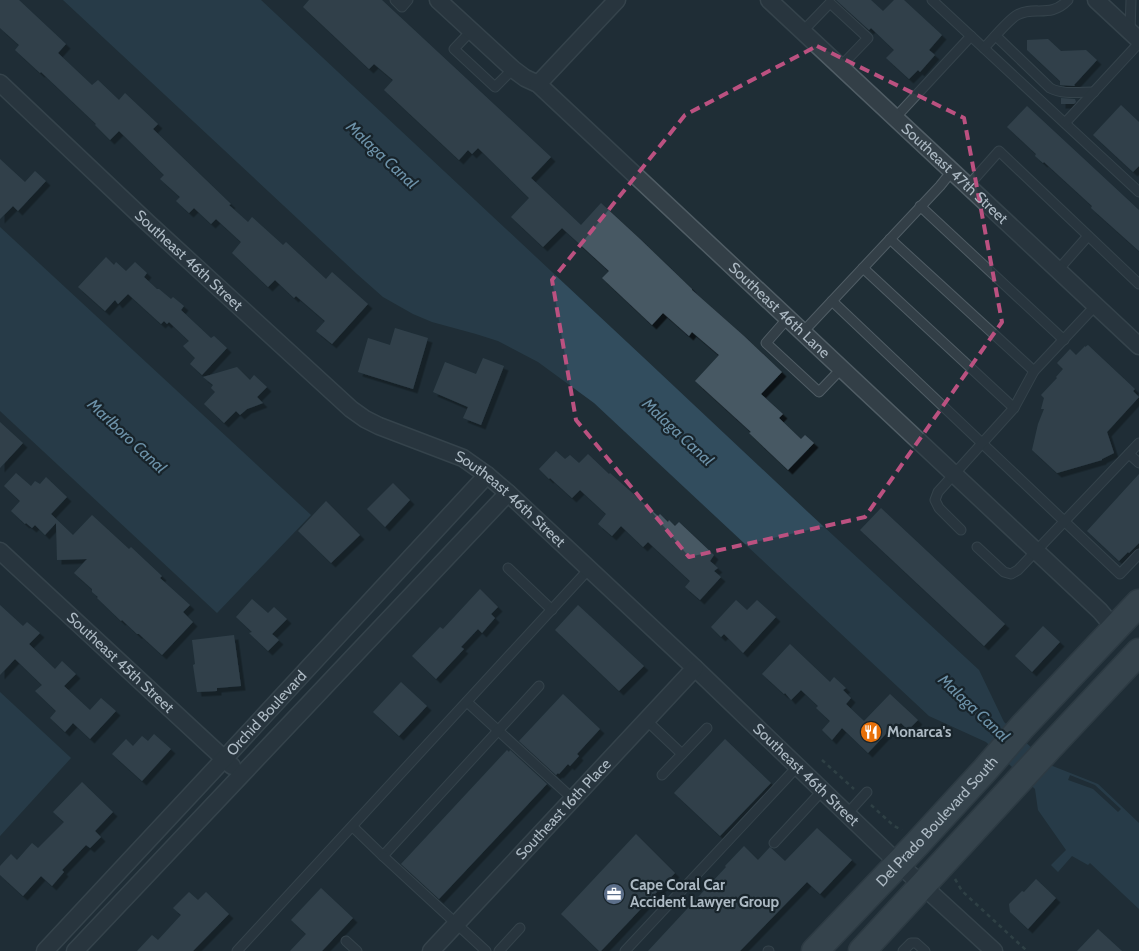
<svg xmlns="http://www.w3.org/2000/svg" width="1139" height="951" font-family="Cabin,sans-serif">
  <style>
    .water { fill: #324d5e }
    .pier { fill: #1f2e36 }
    .building { fill: #475863; filter: url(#shadow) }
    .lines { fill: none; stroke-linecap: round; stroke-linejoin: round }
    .service-casing { stroke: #505d65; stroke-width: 11 }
    .minor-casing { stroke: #505d65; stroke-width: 19 }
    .primary-casing { stroke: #3f4b53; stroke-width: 29 }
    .path { stroke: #435857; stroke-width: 2.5; stroke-dasharray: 4 4; stroke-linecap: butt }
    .service { stroke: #333f47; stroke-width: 9 }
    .minor { stroke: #333f47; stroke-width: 16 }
    .primary { stroke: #515e67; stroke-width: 26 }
    .marked { fill: none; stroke: #bb5180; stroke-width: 4; stroke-dasharray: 10 6; stroke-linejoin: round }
    .labels { text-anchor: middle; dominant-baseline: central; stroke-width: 4.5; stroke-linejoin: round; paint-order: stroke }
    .street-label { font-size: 15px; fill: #adbac4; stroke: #18242b }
    .poi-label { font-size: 15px; font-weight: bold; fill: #adbac4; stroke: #18242b; text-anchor: start }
    .water-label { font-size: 16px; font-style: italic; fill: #6d92a9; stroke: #18242b }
  </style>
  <defs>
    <filter id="shadow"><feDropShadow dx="4.5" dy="4.5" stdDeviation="0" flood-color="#0009"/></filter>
  </defs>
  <rect width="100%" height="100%" fill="#1f2e36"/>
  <g class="water">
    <polygon points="63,0 261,0 643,357 809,513 979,670 1004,722 1050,765 1098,784 1139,823 1139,909 1090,863 1088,865 1072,856 1058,872 1051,865 1066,850 1038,810 1035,789 986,742 929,716 594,403 538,362 498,341 476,334 432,322 413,314 383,297 357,274"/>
    <polygon points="0,227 311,515 217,613 0,411"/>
    <polygon points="0,692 71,758 0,836"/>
  </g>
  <polygon class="pier" points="1070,775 1095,785 1121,809 1118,812 1093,789 1068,780"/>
  <g class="building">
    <polygon points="0,0 19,0 66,44 58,53 92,85 98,80 119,100 125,93 158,124 153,129 231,204 229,205 248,222 252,217 283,245 286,242 326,279 332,272 368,304 332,344 316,331 325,321 296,296 294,298 275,280 268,287 232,253 241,242 216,219 211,224 194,208 189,213 176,201 180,197 160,179 164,175 119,131 110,140 95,125 96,124 41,72 40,73 15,50 19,45 0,28"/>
    <polygon points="309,0 382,0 551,157 531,178 581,225 601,203 640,239 692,289 692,290 744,336 782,372 761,394 783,414 779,418 801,439 805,435 814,443 788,470 749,433 751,432 695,381 719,355 692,332 689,336 663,313 652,325 602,278 609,271 562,228 543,247 511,217 529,198 478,148 472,154 468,150 459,160 384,90 393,80 374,64 369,69 303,7"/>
    <polygon points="836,0 871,0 883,11 894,0 904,0 942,35 929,50 935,55 920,72 918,70 909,79 886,58 894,50 871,28 869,30"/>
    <polygon points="1048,39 1061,51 1086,50 1097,60 1074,85 1075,86 1060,85 1060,81 1027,50 1027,40"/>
    <polygon points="1061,98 1075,99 1076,102 1074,104 1061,104"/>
    <polygon points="1121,105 1139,122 1139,166 1133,172 1093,135"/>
    <polygon points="1027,106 1139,210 1139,251 1091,208 1092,206 1044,162 1043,163 1035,156 1036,154 1007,127"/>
    <polygon points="0,159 25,182 35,171 46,181 18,211 13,206 0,219"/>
    <polygon points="106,257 114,265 116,262 126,271 135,262 147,273 144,277 157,289 159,289 171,299 173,297 184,306 181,310 211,338 214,336 227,348 202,375 190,364 195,358 183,346 189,341 169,322 167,324 164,321 161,324 128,294 118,304 115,300 105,311 78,287"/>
    <polygon points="395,328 428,338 413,389 358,372 368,338 390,345"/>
    <polygon points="1088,345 1135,389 1133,391 1139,397 1107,432 1114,453 1102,459 1102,460 1057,473 1032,450 1038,424 1044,409 1041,409 1044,398 1041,395 1057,378 1056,377 1063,369 1057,363 1070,349 1076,355 1085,346 1085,347"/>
    <polygon points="483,358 504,366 481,425 463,418 468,407 433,392 445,362 476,374"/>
    <polygon points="237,367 250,380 254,375 267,387 257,397 263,403 247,409 240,415 236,411 224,423 204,404 215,392 211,388 213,385 203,377"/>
    <polygon points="0,422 23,443 0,468"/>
    <polygon points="556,451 565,459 570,455 579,463 588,454 609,474 610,473 658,516 660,514 668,522 669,520 675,526 679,522 714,555 710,561 718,568 714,571 721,577 700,600 685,587 690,581 648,542 643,547 621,526 612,536 598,524 606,514 580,490 572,498 550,478 549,479 539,469"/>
    <polygon points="16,473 31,486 35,481 40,484 46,477 67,497 51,514 73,535 92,515 129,549 131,547 162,576 160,578 190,605 183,612 193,622 162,655 139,634 137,634 122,620 121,621 97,598 98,597 92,592 92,589 74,573 87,559 57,560 56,523 45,535 35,525 32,528 26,523 25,524 11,511 20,501 4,486"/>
    <polygon points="1139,474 1139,543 1129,553 1128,552 1119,561 1087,531"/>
    <polygon points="393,483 410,500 385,527 367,509"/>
    <polygon points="326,501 360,535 331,563 298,531"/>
    <polygon points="881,508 1005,624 984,646 860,530"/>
    <polygon points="480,589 498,607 491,614 495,618 482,633 478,629 461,647 464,649 436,679 412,656 440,627 443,629"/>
    <polygon points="252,599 268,613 274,607 287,619 272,634 279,640 268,651 249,633 252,632 236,617"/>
    <polygon points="736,600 747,610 757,600 776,617 743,653 724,634 721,637 711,627"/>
    <polygon points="0,605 23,626 27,622 40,633 29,644 55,669 62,661 76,674 64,686 90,710 101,698 116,711 90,739 73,723 65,732 50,718 56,711 35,691 42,685 15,659 0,675"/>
    <polygon points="578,605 644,666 619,691 555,630"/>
    <polygon points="1043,626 1060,642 1032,672 1015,656"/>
    <polygon points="234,635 241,686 217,688 217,691 197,692 193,665 195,664 192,640"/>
    <polygon points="790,644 830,682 834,677 846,688 843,690 851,698 846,704 864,721 890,694 918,720 908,730 901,723 898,725 896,723 868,753 842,728 832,740 822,730 830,721 816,708 818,706 801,690 791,700 785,693 784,694 762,674"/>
    <polygon points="401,682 427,706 399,736 373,712"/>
    <polygon points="563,694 600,729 577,754 579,756 570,766 568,764 559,774 558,773 556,775 519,741"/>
    <polygon points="154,734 171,749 142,781 112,754 126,739 133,746 142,736 148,741"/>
    <polygon points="725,739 771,783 720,836 674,793"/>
    <polygon points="507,750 509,752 510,750 547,784 439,899 401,864"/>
    <polygon points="82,782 113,812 95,831 101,837 90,848 86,845 62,870 64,872 52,886 41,876 23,896 0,875 0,866 11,854 17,860 32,843 38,848 64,822 53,812"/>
    <polygon points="817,828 852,860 820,894 807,882 740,951 648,951 726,867 725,866 744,846 758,860 770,847 785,861"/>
    <polygon points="636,834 675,873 601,951 599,951 561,914"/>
    <polygon points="1036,879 1056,898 1028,929 1010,912 1009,904 1022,891 1024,892"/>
    <polygon points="321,888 353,918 322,951 290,951 306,934 291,920"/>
    <polygon points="189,892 198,900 206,892 229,914 193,951 137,951 152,935 158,940 181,915 173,908"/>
    <polygon points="1098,929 1122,951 1077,951"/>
  </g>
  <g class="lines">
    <g class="service-casing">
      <g id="service">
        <polyline points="395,0 402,7 408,0"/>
        <polyline points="932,0 1139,192"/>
        <polyline points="471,31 454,49 495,87 513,69"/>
        <polyline points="803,31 830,3 868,38 840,67"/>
        <polyline points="1130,32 1131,0"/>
        <path d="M996,36L1050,88C1063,95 1080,92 1094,92"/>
        <path d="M984,48C992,40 1008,20 1017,15C1034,5 1050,19 1068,0"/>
        <polyline points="895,118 971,36"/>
        <polyline points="1065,123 1139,43"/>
        <polyline points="968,186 999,151 1139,284"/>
        <polyline points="920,206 1064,340"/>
        <polyline points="890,239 1034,371"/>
        <polyline points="863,268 1014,408"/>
        <polyline points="1058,270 1088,236"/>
        <polyline points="832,301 1120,574 1139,554"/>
        <polyline points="787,319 766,343 819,392 841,369"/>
        <polyline points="802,333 940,186 952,171"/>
        <polyline points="1129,454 1139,463"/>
        <polyline points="961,530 939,508 935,500 938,492 1014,408 1034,371 1096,305"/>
        <polyline points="977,547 1004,572 1011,574 1018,570 1139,443"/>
        <polyline points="508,568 552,610"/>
        <polyline points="467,702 573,799"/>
        <polyline points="646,720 682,754"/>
        <polyline points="662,775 707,728"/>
        <polyline points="847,814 867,792"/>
        <polyline points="353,827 383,856 539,686"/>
        <polyline points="774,843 822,791"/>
        <polyline points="383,856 486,951"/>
        <polyline points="346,941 357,951"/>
        <polyline points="237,951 589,569"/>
        <polyline points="499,951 520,928"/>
        <polyline points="625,951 797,767"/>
        <polyline points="768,951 769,951"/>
        <polyline points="903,951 911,943 916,943 925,951"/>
      </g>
    </g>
    <g class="minor-casing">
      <g id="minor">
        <path id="s1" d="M438,0L513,69L525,78L538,84L1100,611L1110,623L1113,631"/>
        <path id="s2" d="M769,0L1139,346"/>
        <polyline points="1096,0 1139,40"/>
        <path id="s3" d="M0,83L148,223L351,409L365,419L379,426L463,458L487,475L508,493L695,668L899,864L994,951"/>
        <polyline points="538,84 617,0"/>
        <path id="s4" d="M0,551L232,766"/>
        <path id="s5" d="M45,951L224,759L487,475"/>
        <polyline points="75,951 508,493"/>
        <path id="s6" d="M431,951L695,668"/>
      </g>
    </g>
    <g class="primary-casing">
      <g id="primary">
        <path id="s7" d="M815,951L917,844L985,770L1023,726L1139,603"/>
        <polyline points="862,951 1049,748 1139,652"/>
      </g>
    </g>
    <g class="path">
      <polyline points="822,760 854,789"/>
      <polyline points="871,805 894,826 902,830"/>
      <polyline points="955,879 962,891 1027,951"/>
    </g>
    <use href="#service" class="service"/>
    <use href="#minor" class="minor"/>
    <use href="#primary" class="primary"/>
  </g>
  <path d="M0 0H1139V951H0ZM817,46L964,118L1002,322L865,517L689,557L576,420L552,280L685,115Z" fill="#1f2e36" fill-opacity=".55" fill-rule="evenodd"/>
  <path class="marked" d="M817,46L964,118L1002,322L865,517L689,557L576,420L552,280L685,115Z"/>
  <defs>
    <g id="restaurant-disc" transform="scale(1.125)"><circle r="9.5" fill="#e8710a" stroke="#18242b"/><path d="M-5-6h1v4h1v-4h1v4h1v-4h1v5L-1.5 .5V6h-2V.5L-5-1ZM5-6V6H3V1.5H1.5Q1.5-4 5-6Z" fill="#fff"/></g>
    <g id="office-disc" transform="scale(1.125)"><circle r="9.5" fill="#5c6f8a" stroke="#18242b"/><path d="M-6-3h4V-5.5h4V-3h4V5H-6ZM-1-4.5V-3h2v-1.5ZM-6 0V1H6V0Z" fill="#fff"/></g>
  </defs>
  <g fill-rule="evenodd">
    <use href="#restaurant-disc" x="871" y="732"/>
    <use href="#office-disc" x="614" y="894"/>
  </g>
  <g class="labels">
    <g class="street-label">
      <text stroke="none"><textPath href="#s2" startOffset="254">Southeast 47th Street</textPath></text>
      <text stroke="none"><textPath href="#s3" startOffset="259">Southeast 46th Street</textPath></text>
      <text stroke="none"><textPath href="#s1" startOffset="462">Southeast 46th Lane</textPath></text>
      <text stroke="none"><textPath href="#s3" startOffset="664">Southeast 46th Street</textPath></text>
      <text stroke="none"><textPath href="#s4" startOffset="164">Southeast 45th Street</textPath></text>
      <text stroke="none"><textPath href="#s5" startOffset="325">Orchid Boulevard</textPath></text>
      <text stroke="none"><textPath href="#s3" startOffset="1069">Southeast 46th Street</textPath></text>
      <text stroke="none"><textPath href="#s6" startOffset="194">Southeast 16th Place</textPath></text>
      <text stroke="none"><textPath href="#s7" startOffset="178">Del Prado Boulevard South</textPath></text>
    </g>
    <g class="poi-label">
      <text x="887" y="732">Monarca's</text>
      <text x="630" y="885">Cape Coral Car<tspan x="630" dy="17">Accident Lawyer Group</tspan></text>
    </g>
    <g class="water-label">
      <text transform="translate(382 155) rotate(43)">Malaga Canal</text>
      <text transform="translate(678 432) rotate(43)">Malaga Canal</text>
      <text transform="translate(127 436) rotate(43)">Marlboro Canal</text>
      <text transform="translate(974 708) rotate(43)">Malaga Canal</text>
    </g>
  </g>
</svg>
